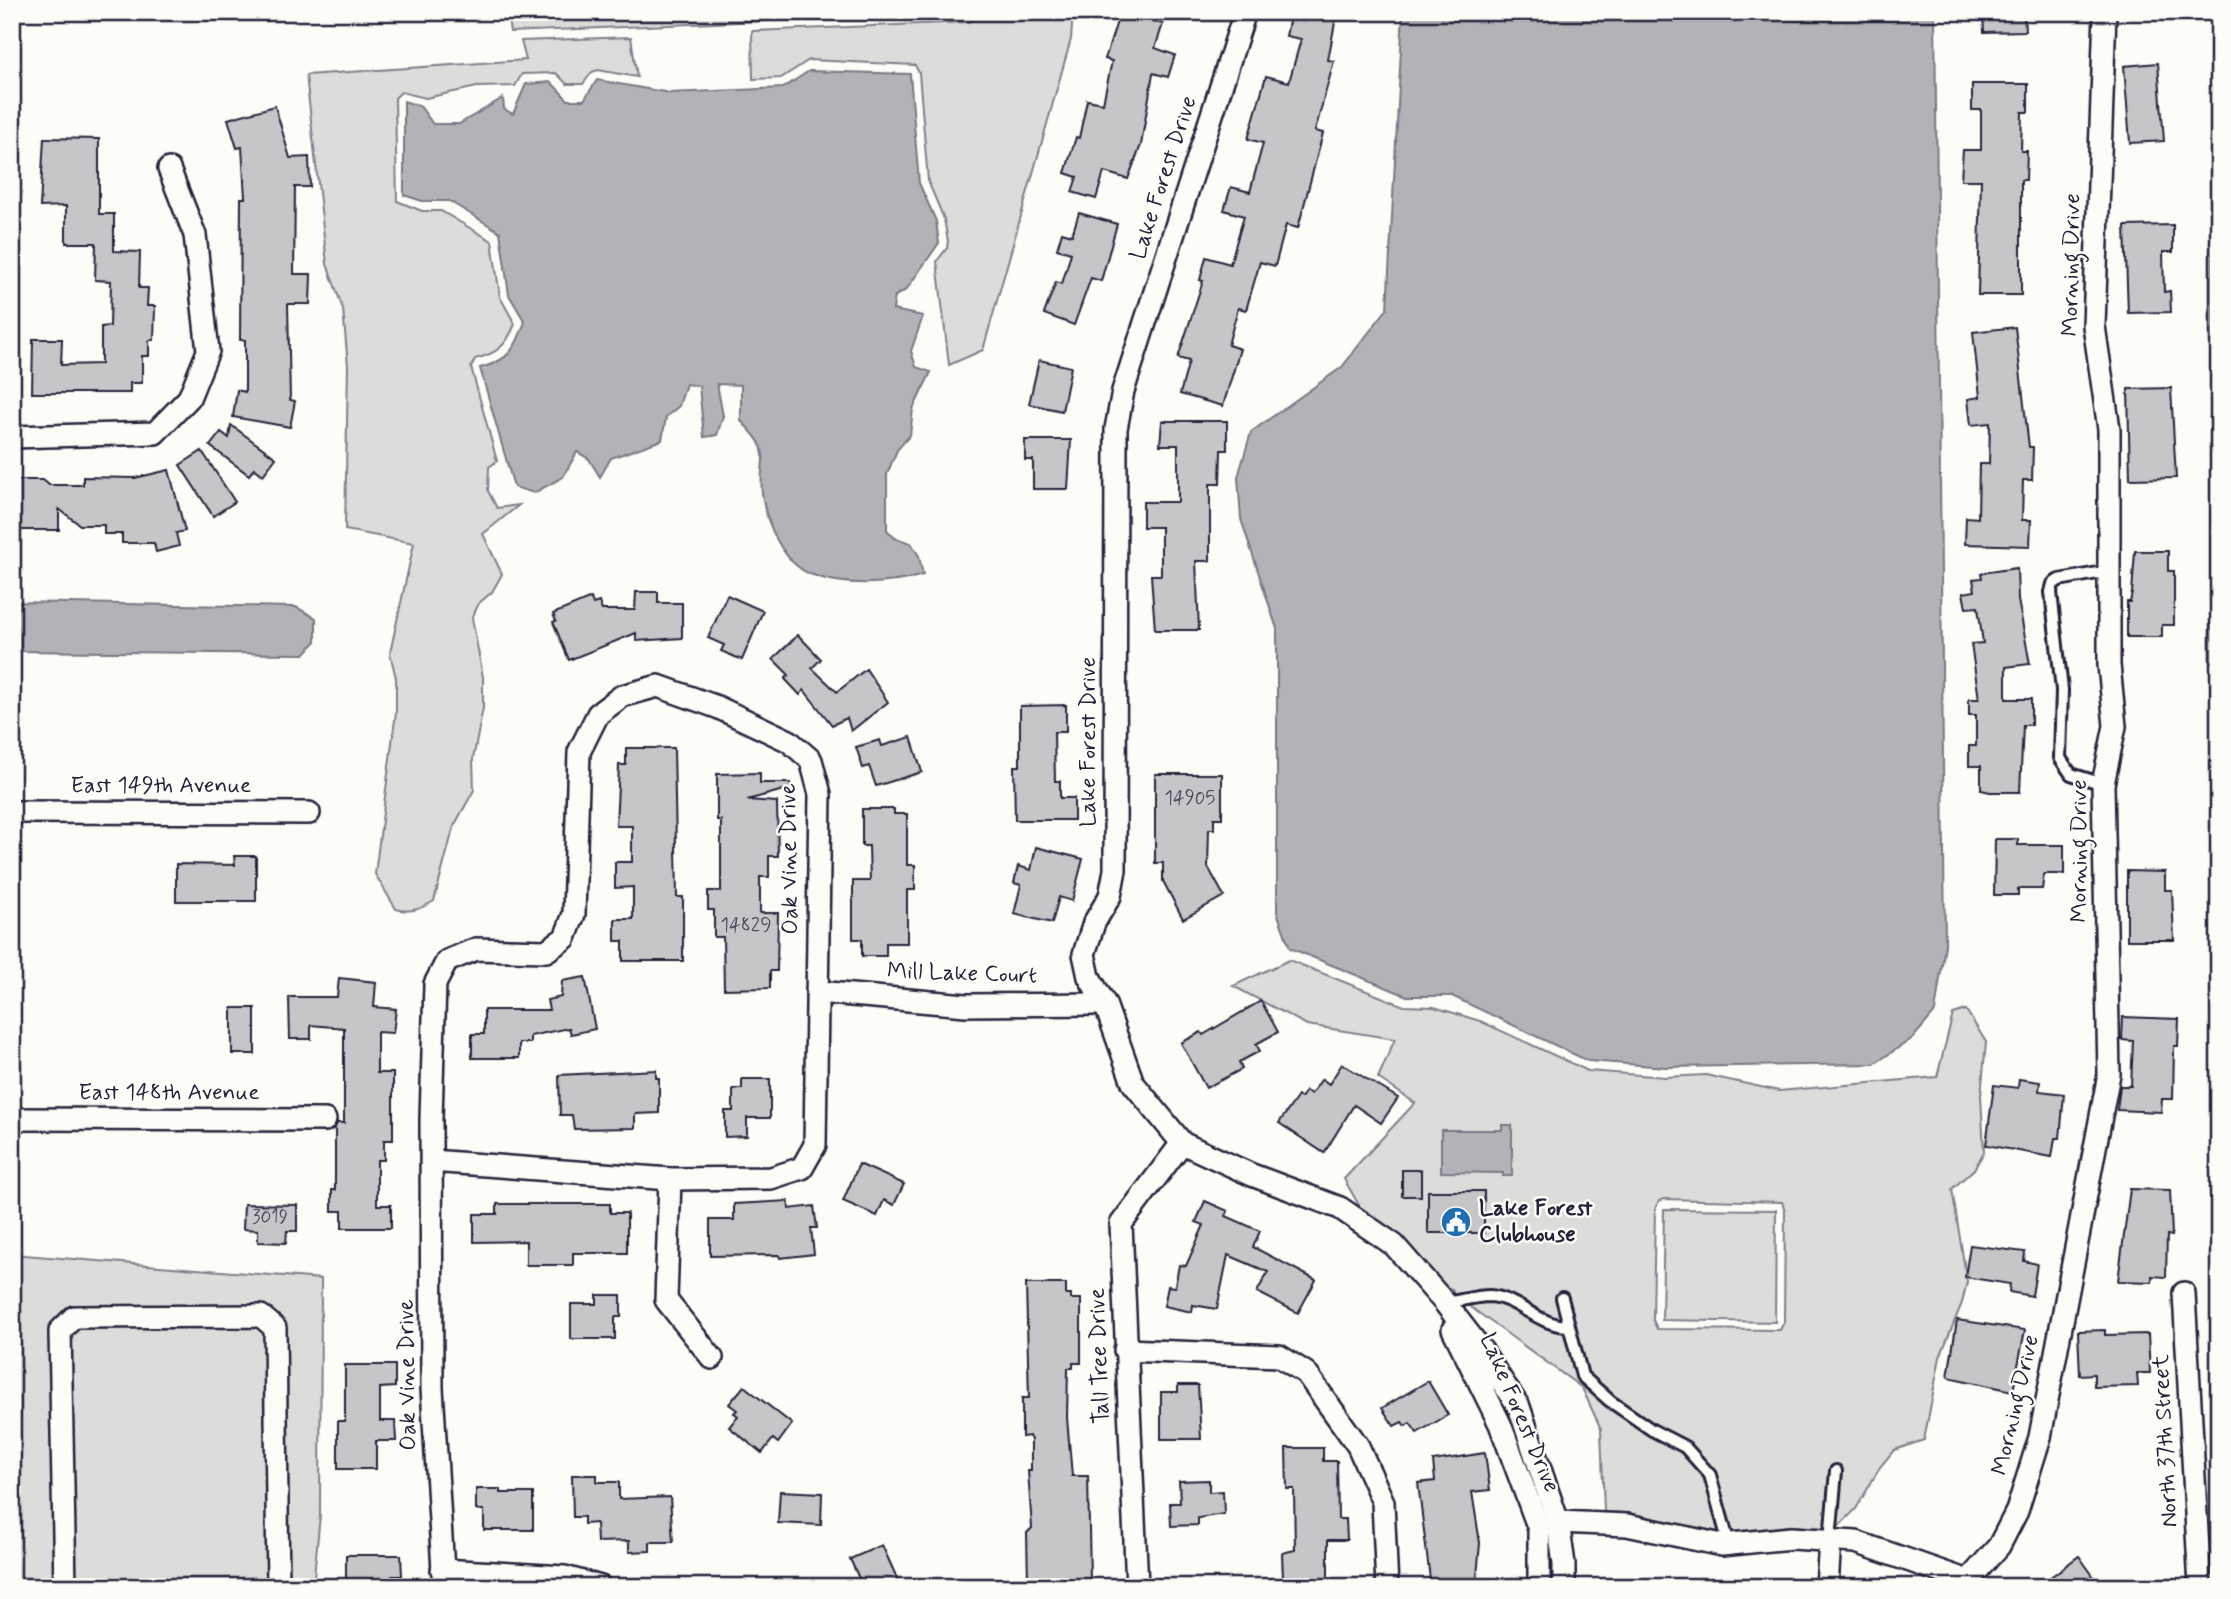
<svg xmlns="http://www.w3.org/2000/svg" width="2231" height="1599" font-family="Mynerve,sans-serif">
  <style>
    .green { fill: #dddcdb; stroke: #807f8b; stroke-width: 2; fill-rule: evenodd }
    .water { fill: #b2b2b7; stroke: #787885; stroke-width: 2 }
    .building { fill: #c6c6c8; stroke: #22223b; stroke-width: 2 }
    .lines { fill: none; stroke-linecap: round; stroke-linejoin: round }
    .lane-casing { stroke: #22223b; stroke-width: 16 }
    .street-casing { stroke: #22223b; stroke-width: 26 }
    .lane { stroke: #fdfcf7; stroke-width: 10 }
    .street { stroke: #fdfcf7; stroke-width: 21 }
    .labels { text-anchor: middle; dominant-baseline: central; stroke-width: 5; stroke-linejoin: round; paint-order: stroke }
    .number-label { font-size: 19px; fill: #4b4b5e }
    .street-label { font-size: 23px; fill: #22223b; stroke: #fdfcf7 }
    .poi-label { font-size: 23px; font-weight: bold; fill: #22223b; stroke: #fdfcf7; text-anchor: start }
  </style>
  <rect width="100%" height="100%" fill="#fdfcf7"/>
  <filter id="ink" filterUnits="userSpaceOnUse"><feTurbulence type="fractalNoise" baseFrequency=".0143" numOctaves="2"/><feDisplacementMap in="SourceGraphic" scale="14" xChannelSelector="R" yChannelSelector="G"/><feConvolveMatrix kernelMatrix="1 2 1 2 8 2 1 2 1" color-interpolation-filters="sRGB"/></filter>
  <g filter="url(#ink)">
    <g class="green">
      <polygon points="507,12 962,12 510,32"/>
      <polygon points="977,12 1073,12 1071,39 983,350 949,365 937,261 947,248 948,241 944,219 928,181 919,73 915,65 809,60 781,78 753,79 752,31 968,22 973,20"/>
      <path d="M631,37L637,77L598,70L592,72L583,84H567L556,73L522,74L515,86L477,87L426,98L401,92L395,98L397,201L422,211H441L492,241L500,297L515,324C506,346 498,353 475,359L471,367L497,461L489,467L488,491L497,508L519,505L483,534L502,574L492,592L479,603L472,618L483,677V708L473,759L474,790L454,826L434,901C421,909 411,913 396,909L375,874L396,712V678L390,653L414,543L345,530L348,366L343,309L327,264L306,75L526,60L521,41Z"/>
      <polygon points="2219,125 2219,675 2211,659 2213,129"/>
      <path d="M1289,960L1404,1006L1434,1007L1480,1021L1588,1071L1665,1077L1706,1075L1779,1091L1937,1077L1953,1014L1966,1010L1986,1042L1981,1096L1984,1152L1974,1169L1952,1189L1967,1282L1962,1303L1940,1357L1924,1440L1894,1450L1880,1467L1856,1509L1836,1529L1790,1526L1723,1533L1629,1513L1604,1512L1601,1429L1582,1388L1454,1295L1452,1289L1445,1287L1401,1237L1360,1207L1344,1179L1415,1103L1378,1078L1395,1039L1307,1025L1233,986ZM1664,1199L1782,1202L1785,1211L1784,1322L1780,1330L1657,1329L1653,1320L1655,1209L1659,1201Z"/>
      <polygon points="1664,1209 1776,1210 1775,1322 1662,1320"/>
      <polygon points="12,1254 321,1279 320,1515 313,1587 12,1587"/>
    </g>
    <g class="water">
      <polygon points="1403,12 1935,12 1945,945 1935,1012 1913,1038 1874,1064 1666,1067 1588,1061 1452,996 1407,996 1290,948 1277,912 1277,629 1241,519 1238,477 1251,432 1342,367 1387,309"/>
      <path d="M809,71L910,74L919,183L936,221L939,243L906,290L895,296L893,310L923,316L911,351L916,367L931,372L913,409L910,435L897,450L887,474V530L895,538L911,543L919,556L923,575C891,585 842,587 810,574C782,562 766,522 762,494C758,455 776,455 741,421V385L717,384L723,416L717,435L704,437L699,386L686,384L679,406L666,417L662,440L611,458L600,477L589,459L577,452L563,477L534,493L514,487L480,368C510,360 514,350 525,322L509,295L500,232L449,201H422L404,195V101L420,106L433,124H459L503,98L504,109L513,114L526,84L551,82L568,100H584L597,80L670,93L783,88Z"/>
      <polygon points="12,602 296,607 316,618 316,641 304,654 12,651"/>
      <polygon points="1502,1125 1512,1125 1512,1176 1503,1176 1503,1173 1441,1172 1441,1130 1502,1130"/>
    </g>
    <g class="building">
      <polygon points="1120,12 1163,24 1155,48 1175,55 1168,77 1153,73 1141,145 1128,179 1104,172 1096,199 1072,192 1077,177 1065,173 1076,137 1079,138 1087,100 1103,103 1112,61 1105,59"/>
      <polygon points="1291,12 1337,12 1328,60 1334,61 1315,131 1323,133 1298,228 1286,225 1275,266 1260,262 1246,310 1238,308 1228,345 1240,349 1223,406 1180,394 1189,361 1178,358 1203,281 1200,280 1206,257 1230,264 1244,216 1224,210 1231,187 1250,192 1263,143 1248,139 1266,76 1289,82 1301,39 1286,36"/>
      <polygon points="1983,12 2024,12 2025,31 1984,32"/>
      <polygon points="2158,63 2164,141 2130,143 2124,66"/>
      <polygon points="1972,84 2028,84 2028,112 2022,112 2021,151 2027,151 2026,180 2021,180 2021,295 1978,295 1981,180 1961,180 1963,150 1981,150 1981,110 1972,110"/>
      <polygon points="275,106 290,158 309,157 310,187 295,187 294,274 311,274 310,304 288,304 290,400 295,401 290,427 233,417 237,390 245,392 245,340 240,340 241,198 245,198 242,147 237,148 228,119"/>
      <polygon points="44,138 99,139 99,214 114,214 114,251 140,252 139,288 148,288 147,306 155,306 154,340 149,340 149,356 142,356 142,383 130,383 130,393 32,393 33,339 62,339 61,365 101,364 101,327 110,326 111,281 95,280 96,243 66,243 66,206 40,207"/>
      <polygon points="1079,213 1117,224 1101,281 1091,278 1074,325 1044,314 1056,282 1062,284 1071,253 1057,249 1062,232 1072,235"/>
      <polygon points="2173,225 2173,252 2163,252 2164,292 2170,291 2171,312 2128,313 2125,226"/>
      <polygon points="2015,327 2029,447 2033,447 2032,480 2023,480 2022,520 2031,520 2030,546 1965,544 1966,517 1978,518 1979,464 1989,464 1990,423 1971,425 1968,399 1980,397 1973,332"/>
      <polygon points="1039,360 1071,367 1062,411 1029,404"/>
      <polygon points="2171,388 2176,478 2130,479 2128,389"/>
      <polygon points="1162,421 1227,421 1227,450 1221,450 1220,484 1210,484 1210,561 1196,561 1199,630 1155,630 1151,575 1161,575 1161,527 1143,527 1143,502 1178,502 1178,445 1160,445"/>
      <polygon points="231,425 276,458 263,475 254,468 249,475 210,446 221,432 229,438"/>
      <polygon points="1025,440 1071,440 1068,489 1033,489 1033,460 1025,460"/>
      <polygon points="202,451 235,502 213,516 180,465"/>
      <polygon points="169,470 185,531 176,533 179,546 156,552 154,543 122,543 122,534 104,534 104,525 80,525 59,509 59,530 12,530 12,480 43,480 49,485 83,485 83,477 135,478"/>
      <polygon points="2135,551 2168,551 2168,571 2174,571 2174,625 2162,625 2162,637 2127,637 2127,602 2130,602 2132,593"/>
      <polygon points="2017,568 2018,600 2030,664 2006,667 2006,699 2031,699 2031,725 2023,725 2020,792 1990,792 1981,790 1981,766 1969,766 1969,746 1976,746 1976,715 1969,715 1969,699 1979,699 1971,644 1983,643 1978,607 1966,608 1963,593 1975,591 1973,579 1982,578 1981,573"/>
      <polygon points="636,592 658,592 658,603 682,603 682,638 636,641 636,633 569,660 553,622 556,621 553,614 591,598 593,604 599,602 602,610 635,610"/>
      <polygon points="727,595 763,611 742,660 721,651 724,645 708,638"/>
      <polygon points="798,635 821,659 812,668 837,692 866,669 888,702 851,731 847,718 832,725 804,690 800,695 785,679 789,675 773,659"/>
      <polygon points="1066,705 1066,732 1054,732 1055,781 1060,781 1060,798 1074,798 1074,820 1015,820 1014,766 1020,766 1020,706"/>
      <polygon points="911,737 922,772 876,786 869,766 863,768 856,747 880,740 882,746"/>
      <polygon points="626,748 674,748 677,897 683,897 683,961 623,961 623,941 615,941 615,919 633,919 633,887 615,888 615,862 632,862 632,826 616,826 619,765 626,765"/>
      <polygon points="760,773 760,783 790,783 791,788 747,800 777,802 778,856 769,856 769,877 760,877 760,913 778,913 777,971 770,971 770,988 724,989 723,937 714,937 714,910 708,910 708,891 721,891 721,820 717,820 717,774"/>
      <polygon points="1155,774 1222,774 1222,818 1214,818 1214,829 1209,829 1208,867 1224,896 1183,919 1163,881 1163,863 1155,863"/>
      <polygon points="862,809 894,809 894,814 907,814 907,865 915,865 915,890 907,890 907,943 886,943 886,956 862,956 862,939 853,939 853,881 870,881 869,846 862,846"/>
      <polygon points="1995,839 2018,839 2018,845 2064,845 2064,874 2044,874 2042,889 2018,889 2018,895 1994,895"/>
      <polygon points="1036,847 1083,859 1072,901 1059,897 1052,923 1014,914 1021,885 1014,883 1018,866 1031,870"/>
      <polygon points="234,856 256,856 256,901 176,901 176,864 235,865"/>
      <polygon points="2127,871 2165,872 2165,890 2172,890 2174,940 2127,940"/>
      <polygon points="585,977 595,1029 571,1034 569,1028 530,1036 530,1043 519,1043 519,1058 472,1058 472,1034 484,1034 484,1010 549,1010 547,1000 561,997 562,981"/>
      <polygon points="339,978 376,982 374,1007 396,1009 393,1033 377,1032 377,1073 393,1073 393,1140 384,1140 384,1160 377,1160 377,1205 391,1205 391,1228 342,1228 342,1211 332,1211 332,1190 335,1190 335,1128 337,1123 344,1123 344,1028 311,1025 311,1039 290,1039 289,997 337,997"/>
      <polygon points="1261,1001 1278,1032 1256,1044 1260,1051 1239,1062 1242,1069 1206,1088 1181,1043 1201,1032 1203,1035"/>
      <rect x="232" y="1008" width="23" height="46"/>
      <polygon points="2123,1017 2179,1019 2178,1046 2174,1046 2173,1099 2162,1099 2161,1112 2117,1110 2120,1086 2131,1086 2133,1041 2122,1040"/>
      <polygon points="1342,1064 1398,1098 1381,1123 1354,1105 1324,1153 1279,1123 1298,1096 1301,1098 1306,1091 1311,1094 1322,1079 1329,1084"/>
      <polygon points="656,1070 656,1078 659,1078 659,1113 635,1114 635,1128 574,1129 572,1115 560,1115 559,1075"/>
      <polygon points="742,1079 770,1079 770,1118 747,1118 747,1136 725,1137 725,1111 733,1111 733,1089 742,1089"/>
      <polygon points="2019,1079 2040,1082 2039,1091 2064,1094 2060,1138 2055,1138 2052,1157 1986,1145 1994,1085 2018,1088"/>
      <polygon points="859,1164 904,1184 894,1205 884,1200 877,1216 843,1201"/>
      <rect x="1402" y="1170" width="19" height="26"/>
      <polygon points="2130,1189 2170,1190 2172,1236 2167,1235 2166,1277 2152,1276 2152,1282 2118,1281"/>
      <rect x="1428" y="1191" width="56" height="42"/>
      <polygon points="788,1201 789,1209 814,1206 817,1228 811,1228 814,1254 780,1258 779,1255 710,1256 710,1220 734,1220 734,1204"/>
      <polygon points="1205,1201 1228,1211 1226,1216 1260,1231 1253,1247 1316,1280 1298,1313 1257,1292 1268,1272 1228,1255 1217,1309 1193,1305 1192,1312 1164,1306 1168,1286 1175,1287 1179,1265 1186,1266 1204,1225 1196,1222"/>
      <polygon points="244,1204 297,1205 297,1231 287,1231 286,1243 258,1242 258,1230 243,1229"/>
      <polygon points="497,1204 610,1204 610,1213 627,1213 627,1253 573,1253 573,1265 526,1265 526,1241 474,1242 474,1214 497,1214"/>
      <polygon points="1970,1245 2025,1252 2024,1261 2037,1264 2032,1296 2009,1292 2010,1284 1965,1277"/>
      <polygon points="1026,1284 1066,1284 1066,1295 1071,1295 1071,1299 1081,1299 1081,1363 1073,1363 1073,1368 1068,1368 1067,1418 1072,1476 1088,1476 1090,1579 1071,1580 1072,1587 1034,1587 1033,1581 1028,1582 1027,1533 1032,1528 1028,1471 1031,1471 1031,1440 1029,1436 1022,1437 1022,1398 1029,1398"/>
      <polygon points="597,1295 621,1295 621,1317 615,1317 615,1339 571,1339 571,1304 597,1304"/>
      <polygon points="1957,1320 2025,1330 2013,1391 1948,1377"/>
      <polygon points="2105,1330 2105,1335 2148,1334 2150,1373 2137,1373 2138,1386 2094,1387 2094,1374 2080,1375 2078,1331"/>
      <polygon points="345,1365 395,1365 395,1387 380,1388 380,1421 395,1421 396,1441 376,1441 376,1469 338,1469 338,1421 345,1421"/>
      <polygon points="1428,1381 1448,1415 1417,1433 1410,1423 1405,1426 1402,1422 1394,1426 1382,1408"/>
      <polygon points="1178,1385 1198,1385 1201,1439 1161,1439 1161,1392 1178,1392"/>
      <polygon points="744,1386 792,1424 778,1443 773,1439 762,1453 729,1427 738,1416 734,1413 737,1410 729,1404"/>
      <polygon points="1286,1448 1323,1448 1323,1461 1337,1461 1338,1519 1346,1519 1347,1540 1328,1540 1328,1587 1293,1587 1293,1579 1283,1579 1282,1553 1295,1550 1294,1489 1287,1489"/>
      <polygon points="1485,1453 1490,1490 1472,1492 1480,1543 1476,1587 1431,1587 1418,1483 1435,1481 1433,1461"/>
      <polygon points="572,1475 597,1475 597,1482 619,1482 619,1499 670,1497 673,1542 650,1542 650,1551 629,1552 629,1541 597,1542 596,1523 584,1524 584,1517 573,1517"/>
      <polygon points="1209,1480 1209,1492 1223,1491 1224,1514 1198,1518 1198,1525 1171,1526 1170,1503 1180,1503 1179,1481"/>
      <polygon points="476,1489 500,1489 500,1493 533,1493 533,1530 484,1530 484,1510 476,1510"/>
      <polygon points="780,1491 822,1493 821,1525 778,1523"/>
      <polygon points="882,1545 901,1587 863,1587 850,1559"/>
      <polygon points="346,1555 401,1555 402,1576 392,1576 388,1587 346,1587"/>
      <polygon points="2079,1556 2101,1587 2037,1587"/>
    </g>
    <g class="lines">
      <g class="lane-casing">
        <g id="lane">
          <polyline points="2103,784 2071,774 2060,758 2062,690 2051,592 2053,584 2059,580 2109,571"/>
          <polyline points="1562,1298 1582,1376 1610,1401 1652,1430 1685,1447 1710,1475 1729,1544"/>
          <path d="M1445,1303C1459,1301 1476,1296 1490,1296C1518,1298 1537,1325 1568,1326"/>
          <polyline points="1830,1540 1836,1471"/>
        </g>
      </g>
      <g class="street-casing">
        <g id="street">
          <polyline points="1245,12 1123,391 1116,429 1115,870 1110,896 1094,923 1084,954 1089,977 1105,1004 1133,1083 1182,1143 1252,1175 1340,1208 1394,1245 1445,1303 1483,1352 1519,1407 1558,1522 1564,1564 1564,1587"/>
          <polyline points="12,437 155,433 189,398 208,351 195,235 169,169"/>
          <polyline points="12,812 309,813"/>
          <polyline points="817,992 966,1005 1105,1004"/>
          <polyline points="12,1119 325,1120"/>
          <polyline points="431,1161 670,1179 771,1178 802,1168 815,1145 820,794 811,760 789,741 717,707 658,686 622,696 598,714 579,752 574,914 565,938 546,951 476,949 447,961 435,984 431,1119 432,1388 444,1587"/>
          <polyline points="670,1179 666,1300 712,1358"/>
          <polyline points="2184,1293 2200,1587"/>
          <polyline points="1453,1329 1500,1424 1539,1529 1539,1587"/>
          <polyline points="1125,1350 1279,1356 1306,1373 1358,1446 1383,1502 1387,1587"/>
          <polyline points="1558,1522 1627,1525 1722,1545 1791,1538 1856,1542 1968,1581"/>
          <polyline points="442,1570 565,1577 601,1587"/>
          <polyline points="1968,1581 1999,1546 2017,1511 2040,1437 2109,1074 2103,784 2115,726 2109,665 2109,429 2094,326 2105,12"/>
          <polyline points="65,1587 60,1331 74,1317 261,1316 275,1328 278,1587"/>
          <polyline points="1137,1587 1121,1224 1182,1143"/>
          <polyline points="1827,1587 1830,1540"/>
        </g>
      </g>
      <use href="#lane" class="lane"/>
      <use href="#street" class="street"/>
    </g>
  </g>
  <defs>
    <g id="civic-disc" transform="scale(1.575)"><circle r="9.5" fill="#1f6fb2" stroke="#fdfcf7"/><path d="M-.6-6.5H3V-4.5H.6V-3L4-1V1h2V6H-6V1h2V-1L-.6-3ZM-1.2 2.5V6h2.4V2.5Z" fill="#fff"/></g>
  </defs>
  <g fill-rule="evenodd">
    <use href="#civic-disc" x="1456" y="1222"/>
  </g>
  <g class="labels">
    <g class="number-label">
      <text x="1190" y="798">14905</text>
      <text x="746" y="925">14829</text>
      <text x="270" y="1217">3019</text>
    </g>
    <g class="street-label">
      <text transform="translate(1164 178) rotate(-72)">Lake Forest Drive</text>
      <text transform="translate(2072 265) rotate(-89)">Morning Drive</text>
      <text transform="translate(1089 742) rotate(-90)">Lake Forest Drive</text>
      <text x="161" y="786">East 149th Avenue</text>
      <text transform="translate(2080 851) rotate(-90)">Morning Drive</text>
      <text transform="translate(790 859) rotate(-91)">Oak Vine Drive</text>
      <text transform="translate(962 974) rotate(2)">Mill Lake Court</text>
      <text x="169" y="1093">East 148th Avenue</text>
      <text transform="translate(1100 1356) rotate(-92)">Tall Tree Drive</text>
      <text transform="translate(408 1375) rotate(-91)">Oak Vine Drive</text>
      <text transform="translate(2016 1405) rotate(-77)">Morning Drive</text>
      <text transform="translate(1519 1413) rotate(67)">Lake Forest Drive</text>
      <text transform="translate(2166 1441) rotate(-93)">North 37th Street</text>
    </g>
    <g class="poi-label">
      <text x="1479" y="1209">Lake Forest<tspan x="1479" dy="26">Clubhouse</tspan></text>
    </g>
  </g>
  <rect width="2231" height="1599" fill="none" stroke="#fdfcf7" stroke-width="42"/>
  <rect x="21" y="21" width="2189" height="1557" fill="none" stroke="#22223b" stroke-width="2.5" filter="url(#ink)"/>
</svg>
